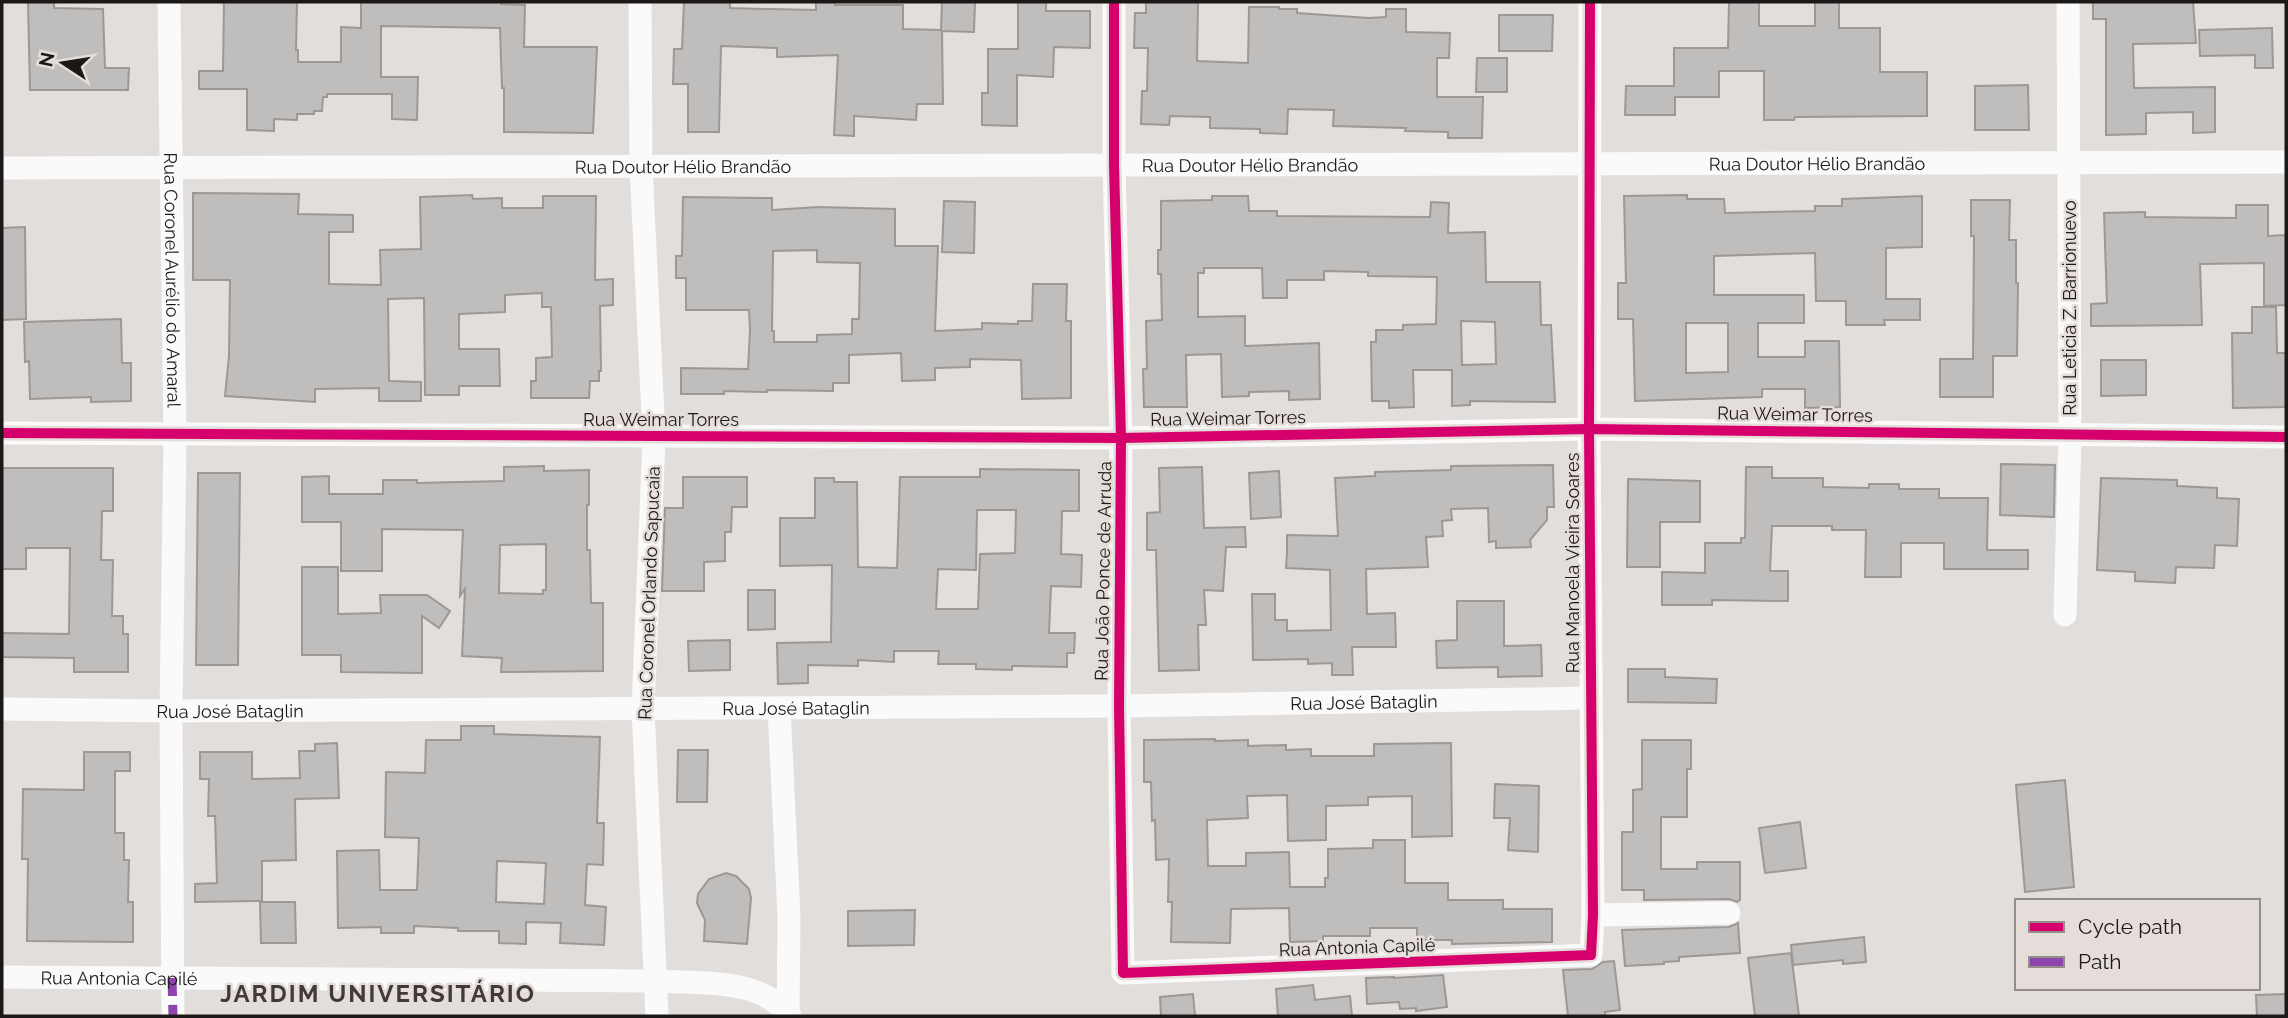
<svg xmlns="http://www.w3.org/2000/svg" width="2288" height="1018" font-family="Raleway,sans-serif">
  <style>
    .building { fill: #c0bebc; stroke: #9b9896; stroke-width: 2; fill-rule: evenodd }
    .lines { fill: none; stroke-linecap: round; stroke-linejoin: round }
    .minor { stroke: #fbfafa; stroke-width: 23 }
    .quiet { stroke: #8e44ad; stroke-width: 9; stroke-dasharray: 18 9; stroke-linecap: butt }
    .cycleway-casing { stroke: #e5ddd9; stroke-width: 15 }
    .cycleway { stroke: #d6006c; stroke-width: 10 }
    .labels { text-anchor: middle; dominant-baseline: central; stroke-width: 5; stroke-linejoin: round; paint-order: stroke }
    .street-label { font-size: 18px; fill: #1b1817; stroke: #e5ddd9 }
    .district-label { font-size: 24px; font-weight: bold; letter-spacing: 2px; fill: #413b38; stroke: #e5ddd9 }
  </style>
  <rect width="100%" height="100%" fill="#e2dedc"/>
  <g class="building">
    <polygon points="28,2 54,2 54,8 103,9 105,68 129,68 128,90 30,90"/>
    <polygon points="224,2 297,2 296,50 298,50 298,62 341,62 341,27 361,28 361,2 501,2 501,4 525,5 524,47 597,47 593,133 504,132 504,88 502,88 500,28 381,26 381,77 418,77 417,120 392,119 392,94 327,94 327,97 323,97 322,111 314,111 314,114 297,114 297,120 274,119 274,131 247,130 247,89 199,89 199,71 223,71"/>
    <polygon points="684,2 730,2 730,8 768,9 816,10 816,2 835,2 835,5 903,5 903,29 941,30 942,2 975,2 974,32 942,31 943,104 917,104 916,120 854,116 854,136 834,135 838,55 777,57 777,48 721,46 719,132 688,132 688,84 673,84 674,49 682,49"/>
    <polygon points="1018,2 1046,2 1046,11 1090,11 1090,48 1054,47 1053,77 1017,75 1017,126 982,125 982,93 988,93 988,49 1018,49"/>
    <polygon points="1146,2 1198,2 1197,61 1248,63 1249,7 1279,7 1279,9 1297,9 1297,13 1369,18 1386,17 1386,9 1406,9 1406,32 1450,33 1449,58 1437,58 1437,97 1483,97 1482,138 1448,138 1448,132 1405,131 1406,128 1333,126 1334,110 1288,109 1287,134 1260,133 1260,129 1210,128 1210,117 1170,116 1169,125 1141,124 1142,91 1147,91 1148,48 1134,48 1135,13 1146,13"/>
    <polygon points="1729,2 1759,2 1759,26 1815,26 1815,2 1839,2 1839,28 1880,28 1880,72 1927,72 1927,116 1795,117 1794,120 1764,120 1764,71 1719,71 1719,97 1675,97 1675,115 1625,115 1626,86 1674,86 1674,48 1728,48"/>
    <polygon points="2093,2 2193,2 2196,43 2133,44 2134,88 2215,87 2215,132 2193,133 2193,112 2146,113 2146,134 2106,135 2106,19 2093,19"/>
    <polygon points="1499,15 1553,15 1552,51 1499,51"/>
    <polygon points="2272,28 2273,68 2255,68 2255,55 2200,56 2199,30"/>
    <polygon points="1477,58 1507,58 1507,92 1476,92"/>
    <polygon points="2028,85 2029,130 1975,130 1975,86"/>
    <polygon points="193,193 299,194 298,214 353,215 353,232 329,232 329,284 381,285 380,250 421,249 420,197 472,195 473,199 502,198 502,208 543,208 543,196 596,196 595,280 613,279 613,305 600,306 601,371 599,371 599,381 590,381 589,398 531,398 531,381 536,381 536,358 552,357 551,307 542,307 542,293 505,295 505,312 459,314 459,349 499,349 500,386 459,386 459,395 425,395 424,298 388,299 389,381 421,382 421,401 379,401 379,388 315,389 315,402 225,396 229,356 230,280 193,280"/>
    <path d="M1687,195V199H1724L1725,213L1815,211V206H1842V199L1922,196V247L1886,248V299H1920V320H1884L1885,325H1846V301H1816L1815,253L1714,256V295H1804V323H1758V357H1805V341H1839L1840,407L1805,408V389H1762V397L1635,401L1633,319H1618V283H1626L1624,196ZM1686,323H1728V372L1686,373Z"/>
    <path d="M1212,196H1248L1249,211H1277V216L1430,217L1431,202L1449,203L1448,233L1485,232L1486,282H1540L1541,325H1551L1555,402L1470,401V405L1452,406V370H1413L1414,407L1389,408V401H1372L1371,342H1376V330H1403V325L1436,324L1437,277L1368,276V272L1324,271V280H1287V298H1263L1262,268H1204V273H1198V317L1245,316V346L1319,343L1320,399L1289,400V391L1249,392V396L1222,397L1221,354L1186,355L1187,407H1144L1143,369H1147L1146,321L1162,320L1161,274H1158V250H1161V201L1212,200ZM1461,321L1495,322L1496,364L1462,365Z"/>
    <path d="M683,197L772,198V210L818,207L895,209V246H938L935,331L982,329V323L1018,324V321H1032L1033,284H1067L1066,321H1071V398L1022,399L1021,360L970,359V367L935,368V380L902,381L901,353L849,355V383H833V391L767,390V392L724,391V394H681V368L748,369L750,330L749,310H686V278H676V256H682ZM817,250V262L860,263L859,319H852V334L817,335V342H774V331H772L773,251Z"/>
    <polygon points="1971,200 2010,200 2009,240 2016,240 2016,283 2018,283 2017,356 1993,356 1993,397 1940,397 1940,359 1973,359 1974,236 1971,236"/>
    <polygon points="944,201 975,202 974,253 942,252"/>
    <polygon points="2236,205 2268,205 2268,236 2286,235 2286,305 2264,306 2264,263 2200,264 2202,325 2091,326 2091,304 2107,303 2104,213 2145,212 2145,217 2236,218"/>
    <polygon points="25,227 26,319 2,320 2,228"/>
    <polygon points="2252,307 2276,307 2277,353 2286,353 2286,407 2233,408 2232,333 2252,333"/>
    <polygon points="121,319 122,363 131,363 131,401 91,402 91,397 30,399 29,361 25,362 24,322"/>
    <polygon points="2101,360 2146,360 2146,395 2101,396"/>
    <polygon points="2001,464 2055,465 2054,517 2000,515"/>
    <polygon points="1553,465 1554,507 1547,507 1547,520 1530,540 1531,547 1496,548 1496,541 1489,542 1488,508 1451,509 1452,520 1442,521 1443,536 1426,537 1428,567 1366,569 1367,614 1395,613 1396,647 1352,647 1353,675 1332,675 1332,663 1308,664 1308,659 1253,660 1252,594 1275,594 1275,620 1287,620 1287,631 1331,630 1330,570 1286,568 1287,553 1287,535 1338,536 1335,478 1375,476 1375,472 1451,470 1451,466"/>
    <path d="M544,466V471L589,470V505H587V550H590L591,603H603V671L501,672L502,658L462,656L465,589L460,596L463,530L382,529V571H341V522H302V477L329,476V494H383V480H417V483L504,481V467ZM546,544V590H543V594L499,593L500,545Z"/>
    <polygon points="1202,467 1204,528 1245,527 1246,547 1226,547 1223,591 1204,590 1206,625 1198,625 1199,670 1159,671 1156,550 1147,550 1147,513 1160,512 1159,468"/>
    <polygon points="1746,467 1772,467 1772,478 1823,478 1823,487 1869,488 1869,484 1899,484 1899,489 1939,489 1939,498 1988,498 1987,550 2028,550 2028,569 1944,569 1944,543 1901,543 1901,577 1865,577 1866,530 1832,530 1832,526 1772,526 1770,571 1788,571 1788,601 1712,600 1712,605 1662,605 1662,572 1705,573 1705,543 1741,543 1741,538 1745,538"/>
    <polygon points="2,468 113,468 113,511 102,511 101,560 113,560 112,616 123,616 123,634 128,634 128,672 74,672 74,658 2,657 2,633 69,634 70,548 26,548 26,569 2,569"/>
    <path d="M980,469L1079,470V511H1062L1061,554L1082,555L1081,587L1051,586L1049,633H1075L1074,653H1067V667L1012,666V670L976,669V664H938L939,651H894V662L858,660V666L808,665V683L778,684L777,643L831,642L832,565L780,566V518H815V478H834V482H857L858,567L897,568L900,477H980ZM977,510H1016L1015,553L980,554L978,609H936L938,569L976,570Z"/>
    <polygon points="1279,471 1281,517 1251,519 1249,473"/>
    <polygon points="198,473 240,473 238,665 196,665"/>
    <polygon points="683,477 747,477 747,507 732,507 731,532 725,532 725,561 704,562 704,591 662,591 665,508 683,508"/>
    <polygon points="2101,478 2177,480 2177,486 2217,488 2217,498 2239,499 2237,546 2215,545 2214,568 2176,567 2175,583 2135,581 2135,572 2097,570"/>
    <polygon points="1628,479 1700,481 1700,522 1660,522 1660,567 1627,567"/>
    <polygon points="302,567 338,567 338,614 381,613 380,595 427,595 450,611 439,628 422,616 422,673 341,672 341,655 302,655"/>
    <polygon points="748,590 775,590 775,629 748,630"/>
    <polygon points="1457,601 1504,601 1504,646 1541,645 1542,676 1498,677 1498,667 1437,668 1436,641 1457,640"/>
    <polygon points="730,640 730,670 689,671 688,641"/>
    <polygon points="1628,669 1665,669 1665,677 1717,679 1716,703 1628,702"/>
    <path d="M461,726H494V734L600,737L597,823H604L603,865L587,864L585,905L606,907L604,945L560,943L561,923L526,922V944L499,943V931H458V928L414,926V933H381V927L338,928L337,851L379,850L380,890H417L419,838L385,837L386,772L425,773L426,740H461ZM497,861L546,863L544,904L496,902Z"/>
    <polygon points="1215,739 1215,741 1248,740 1248,746 1286,745 1286,750 1311,749 1311,756 1374,756 1374,744 1451,743 1452,836 1412,837 1412,796 1368,797 1368,805 1326,806 1326,840 1288,841 1287,795 1247,796 1248,818 1207,820 1208,866 1246,866 1246,853 1289,852 1290,887 1325,887 1325,878 1328,878 1328,849 1373,848 1373,840 1405,840 1405,883 1448,883 1448,900 1503,900 1503,909 1552,909 1552,942 1452,944 1452,940 1417,940 1417,928 1370,928 1370,936 1323,936 1323,941 1290,942 1289,908 1231,909 1230,943 1171,942 1172,902 1168,902 1169,859 1156,860 1155,820 1152,821 1151,782 1144,782 1144,740"/>
    <polygon points="1642,740 1691,740 1691,769 1687,769 1687,817 1661,817 1661,869 1697,869 1697,862 1740,862 1740,900 1737,902 1729,899 1644,900 1644,890 1622,890 1622,832 1633,832 1633,790 1642,789"/>
    <polygon points="337,743 339,798 295,799 296,860 262,861 262,901 195,902 195,884 217,883 215,816 208,816 209,779 200,779 200,752 252,752 252,779 300,778 299,751 315,751 315,744"/>
    <polygon points="678,750 708,750 707,802 677,802"/>
    <polygon points="84,752 130,752 130,771 115,771 115,833 124,833 124,860 129,860 128,902 133,902 133,942 27,941 28,859 22,859 23,789 84,790"/>
    <polygon points="2065,780 2074,887 2025,892 2016,785"/>
    <polygon points="1495,784 1539,786 1538,852 1508,850 1510,818 1494,818"/>
    <polygon points="1800,822 1806,868 1765,873 1759,828"/>
    <polygon points="726,873 736,876 749,889 751,898 747,944 704,941 705,920 697,903 698,894 709,879"/>
    <polygon points="260,902 295,902 296,943 261,943"/>
    <polygon points="915,910 914,945 848,946 848,911"/>
    <polygon points="1738,923 1740,953 1679,957 1679,961 1664,962 1664,964 1625,966 1622,930 1729,927"/>
    <polygon points="1864,937 1866,962 1843,964 1843,960 1793,965 1791,945"/>
    <polygon points="1791,953 1799,1016 1755,1016 1748,958"/>
    <polygon points="1614,961 1620,1010 1605,1012 1605,1016 1568,1016 1563,970 1592,969 1603,962"/>
    <polygon points="1443,975 1447,1007 1416,1011 1416,1008 1400,1009 1399,1002 1367,1004 1366,978 1394,977 1394,978"/>
    <polygon points="1313,985 1315,1000 1350,996 1352,1016 1278,1016 1276,989"/>
    <polygon points="1193,994 1195,1016 1161,1016 1160,997"/>
    <polygon points="2286,994 2286,1016 2257,1016 2256,995"/>
  </g>
  <g class="lines">
    <g class="minor">
      <path id="s1" d="M169,2L175,434L171,711L173,1016"/>
      <polyline points="640,2 641,165 654,437 643,709 657,1016"/>
      <polyline points="1114,2 1114,164 1121,438 1119,706 1123,973 1591,955 1593,915 1589,429 1590,2"/>
      <path id="s2" d="M2,168L2286,162"/>
      <polyline points="2,433 1121,438 1589,429 2286,437"/>
      <polyline points="2065,615 2070,435 2068,2"/>
      <polyline points="779,708 789,916 788,1013"/>
      <path id="s3" d="M2,709L171,711L1119,706L1591,698"/>
      <polyline points="1593,915 1729,913"/>
      <path id="s4" d="M2,977L656,981C700,984 760,977 790,1016"/>
    </g>
    <polyline class="quiet" points="172,978 173,1016"/>
    <g class="cycleway-casing">
      <g id="cycleway">
        <polyline points="1114,2 1114,164 1121,438 1119,706 1123,973 1591,955 1593,915 1589,429 1590,2"/>
        <polyline points="2,433 1121,438 1589,429 2286,437"/>
      </g>
    </g>
    <use href="#cycleway" class="cycleway"/>
  </g>
  <g class="labels">
    <g class="street-label">
      <text stroke="none"><textPath href="#s2" startOffset="1815">Rua Doutor Hélio Brandão</textPath></text>
      <text stroke="none"><textPath href="#s2" startOffset="1248">Rua Doutor Hélio Brandão</textPath></text>
      <text stroke="none"><textPath href="#s2" startOffset="681">Rua Doutor Hélio Brandão</textPath></text>
      <text stroke="none"><textPath href="#s1" startOffset="278">Rua Coronel Aurélio do Amaral</textPath></text>
      <text transform="translate(2069 308) rotate(-90)">Rua Leticia Z. Barrionuevo</text>
      <text transform="translate(1795 414) rotate(1)">Rua Weimar Torres</text>
      <text transform="translate(1228 418) rotate(-1)">Rua Weimar Torres</text>
      <text x="661" y="419">Rua Weimar Torres</text>
      <text transform="translate(1572 563) rotate(-90)">Rua Manoela Vieira Soares</text>
      <text transform="translate(1103 571) rotate(-89)">Rua João Ponce de Arruda</text>
      <text transform="translate(649 593) rotate(-88)">Rua Coronel Orlando Sapucaia</text>
      <text stroke="none"><textPath href="#s3" startOffset="1362">Rua José Bataglin</textPath></text>
      <text stroke="none"><textPath href="#s3" startOffset="794">Rua José Bataglin</textPath></text>
      <text stroke="none"><textPath href="#s3" startOffset="228">Rua José Bataglin</textPath></text>
      <text transform="translate(1357 947) rotate(-2)">Rua Antonia Capilé</text>
      <text stroke="none"><textPath href="#s4" startOffset="117">Rua Antonia Capilé</textPath></text>
    </g>
    <g class="district-label">
      <text x="378" y="993">JARDIM UNIVERSITÁRIO</text>
    </g>
  </g>
  <rect width="2288" height="1018" fill="none" stroke="#1b1817" stroke-width="7"/>
  <rect x="2015" y="899" width="245" height="91" fill="#e5ddd9" stroke="#948e8b" stroke-width="2"/>
  <rect x="2029" y="922" width="35" height="10" fill="#d6006c" stroke="#948e8b" stroke-width="2"/>
  <text x="2078" y="934" font-size="21" fill="#1b1817">Cycle path</text>
  <rect x="2029" y="957" width="35" height="10" fill="#8e44ad" stroke="#948e8b" stroke-width="2"/>
  <text x="2078" y="969" font-size="21" fill="#1b1817">Path</text>
  <g transform="translate(63 63) rotate(282)" stroke="#e5ddd9" stroke-width="5" paint-order="stroke">
  <path d="M0-5L12 26L0 18L-12 26Z" fill="#1b1817"/>
  <text y="-10" font-size="19" font-weight="bold" text-anchor="middle" fill="#1b1817">N</text>
  </g>
</svg>
